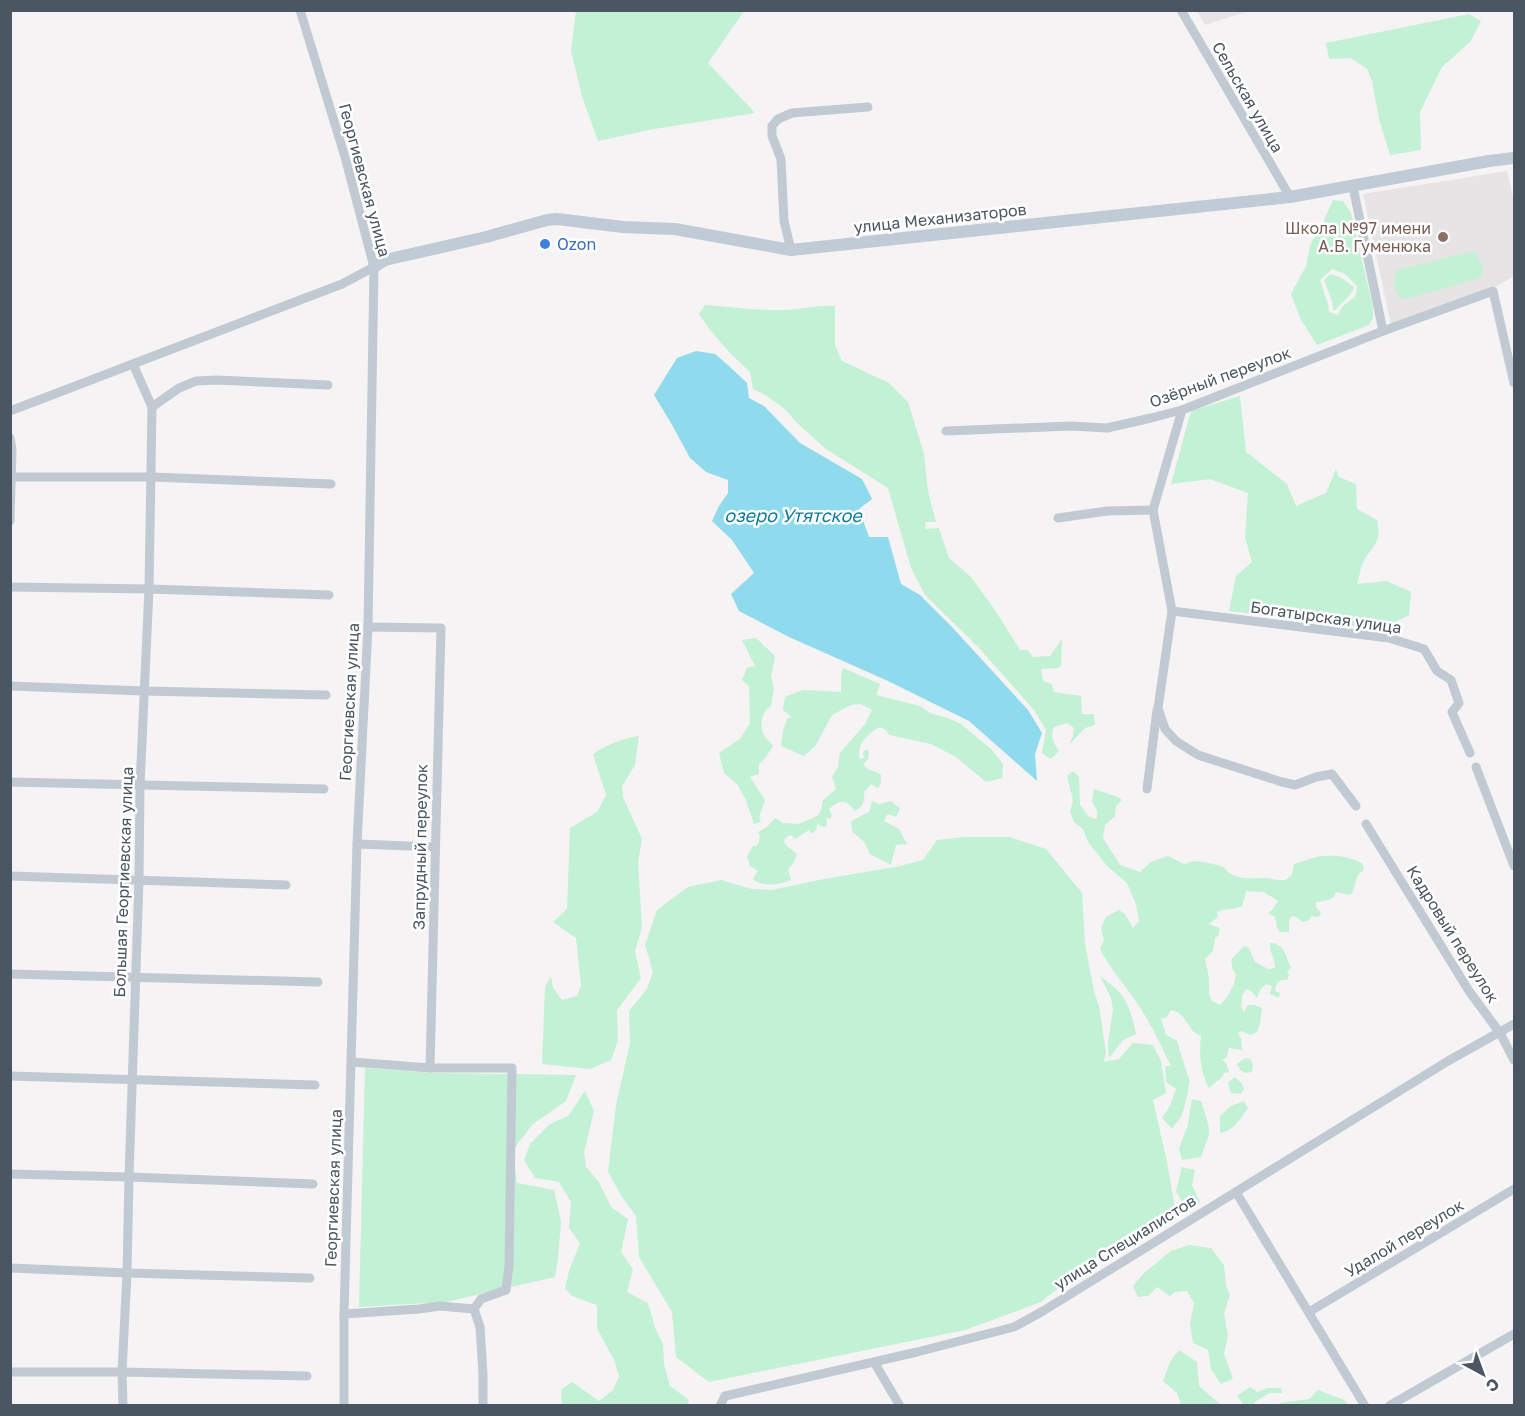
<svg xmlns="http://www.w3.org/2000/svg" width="1525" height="1416" font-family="'Golos Text',sans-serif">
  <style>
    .education { fill: #e6e4e5 }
    .green { fill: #c3f1d5; fill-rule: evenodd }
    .water { fill: #90daee }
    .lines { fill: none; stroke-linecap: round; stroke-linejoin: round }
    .street { stroke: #c1cad2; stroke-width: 9 }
    .secondary { stroke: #c1cbd6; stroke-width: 12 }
    .education-dot { fill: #8d6e63; stroke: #fff; stroke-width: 2 }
    .shop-dot { fill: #3f7fe0; stroke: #fff; stroke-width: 2 }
    .labels { text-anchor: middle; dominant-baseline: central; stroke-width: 5; stroke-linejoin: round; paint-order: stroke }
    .street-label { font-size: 16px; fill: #4a5661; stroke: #fff }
    .education-label { font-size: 16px; fill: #785e54; stroke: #fff; text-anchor: end }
    .shop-label { font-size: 16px; fill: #366cbe; stroke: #fff; text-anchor: start }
    .water-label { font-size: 18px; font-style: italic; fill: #0c7c9b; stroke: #fff }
  </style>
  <rect width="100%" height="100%" fill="#f5f3f3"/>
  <g class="education">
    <polygon points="1197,11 1249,11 1205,25"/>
    <polygon points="1507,171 1514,201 1514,274 1511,278 1497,286 1391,325 1363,194"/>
  </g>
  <g class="green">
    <polygon points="576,11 744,11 708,63 755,113 654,129 598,141 582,96 571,51"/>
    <polygon points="1469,14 1481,21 1470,42 1442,67 1420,112 1421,150 1390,155 1379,119 1372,81 1367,69 1351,58 1329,59 1326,43"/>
    <path d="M1333,200L1343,201L1351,213L1373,307V318L1369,325L1317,345L1300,318L1291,294L1306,266L1311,243L1323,223ZM1332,269L1345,274L1357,286C1357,288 1356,294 1355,296C1349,303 1341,304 1338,315L1329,312L1328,304L1320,280Z"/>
    <path d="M1474,251L1482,265L1483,275L1477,279L1410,298H1400C1393,288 1393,281 1397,270Z"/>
    <path d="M1330,274L1340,277L1354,287C1351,297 1342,301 1336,310H1333L1332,301L1324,280Z"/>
    <path d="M705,305C732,307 760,311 787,310C803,309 819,305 835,306V345L842,361L889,383L908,402L924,454L928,491L936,522H925L926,529L939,528L949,558L971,577L995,610L1020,650H1028L1033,657L1050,656L1062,639L1061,666L1057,668L1041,669L1043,681L1052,684L1054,692L1081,696L1082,714H1094L1095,725L1085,728L1069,745L1073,736L1074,728L1067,723L1054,727C1050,737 1053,742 1059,751L1051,759L1042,753L1046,730L1034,710L980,649L925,595L911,568L888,488L826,449L797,423L785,409L765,395L753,389L750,372L732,355L710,330L699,314Z"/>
    <path d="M1240,396L1246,452L1287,484L1296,506L1326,493L1336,469L1339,477L1356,484L1357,509L1377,520C1383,545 1370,546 1362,565C1360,570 1359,578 1357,584L1387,581L1411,592L1409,615L1382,629L1229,611L1236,576L1252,562L1245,538L1248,493L1210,479L1171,484L1191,411Z"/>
    <path d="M756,638L775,656L771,677L774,689L771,706C761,712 758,728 766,738C768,741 771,743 773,746L766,757L759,764V774L750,777L765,800L759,817L761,822L754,824L745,798L737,784L724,773L719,753L740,739L750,723L749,686L742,680L747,668L755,666L742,640Z"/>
    <path d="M843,668L880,684L876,695L920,706L930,713L948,718L961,724L991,749L1001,761L1003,765L1002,778L986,782L956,757L931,744L889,735L886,730L880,727C867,734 856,744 860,759L864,758L863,752L867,749L869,753L868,759L863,765C869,772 875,770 881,775V783L878,788L871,784L864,792C865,801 863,806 855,811C846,799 841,799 829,809L832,816L829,819L826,818L827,822L826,827L820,826L818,822L816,830L812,834L809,830L795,839L791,835L785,838L784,842L786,845L797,854L794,862L788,870L791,880C778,885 767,887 753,880L755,875L758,871L750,866L747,856L753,846L758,845L760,837L758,832L767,827L775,818L783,823L798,824L813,818L818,815L821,810L823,800L836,789L832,777L838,767L840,753L865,724L872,710L861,704L851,705L832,715L816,745L804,756L781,746L783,731L787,719L792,717L783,710L785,697L803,690L841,692V676Z"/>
    <path d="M639,736L635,765L622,786L623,797L642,839L638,862L642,927L635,951L641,978L617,1010L618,1040L611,1060L590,1069L542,1064L545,987L551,976L553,988L562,1000L577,996L581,985L576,938L553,922L567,909L570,828L597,812L606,795L593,754C609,744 620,739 639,736Z"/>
    <path d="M1073,771L1079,777L1080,805L1089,817L1097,819V810L1092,802L1094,789L1118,797L1122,800L1116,806L1115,816L1105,825L1103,838L1120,865L1140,872L1151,862L1168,856L1184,864L1193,861L1205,862L1224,867C1232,881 1251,878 1265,878C1273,878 1278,881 1285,880L1292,875L1294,864C1304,861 1314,857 1323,856C1335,854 1352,858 1362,863L1364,869L1358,875L1352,893L1350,895L1336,892C1333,902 1325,900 1316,902V907L1321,913L1318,917L1312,916L1309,920L1303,922L1296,917L1292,916L1289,920V932H1280L1277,927L1275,917L1268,913L1273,909L1278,901L1264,892L1246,891L1242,906C1232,911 1228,907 1217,912L1218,917L1209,924L1220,928L1218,936L1215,938L1213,951L1205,959L1209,978V994L1212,1001L1220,1005C1229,996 1234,987 1236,974L1233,970L1231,960L1244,946L1249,948L1255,962L1268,969L1275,968C1275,958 1269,952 1270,943C1284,942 1286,957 1291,968L1287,972L1289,975L1287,980H1281L1276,985L1275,991L1280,993L1279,998L1270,994L1272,986L1266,984L1260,990L1257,998L1252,992L1246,989L1242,996L1241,1007L1244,1012L1248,1005H1254L1262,1008L1260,1024L1257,1032L1251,1035L1241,1031L1238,1033L1241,1038L1242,1050L1229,1048L1227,1057L1222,1060L1226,1063L1229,1072L1224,1073L1222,1077L1209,1088C1200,1070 1199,1055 1201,1036C1187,1031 1187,1013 1171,1010L1166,1018H1161L1166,1035L1177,1041L1190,1083H1189C1189,1090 1184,1110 1181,1117C1178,1121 1174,1125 1172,1129L1162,1118L1170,1106L1176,1089L1166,1082L1165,1066H1171C1160,1044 1151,1023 1137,1003C1125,985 1110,969 1100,949L1104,940L1101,928L1106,917L1119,910L1125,914L1133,928L1139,921L1136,904L1127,883L1107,866L1088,842L1083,829L1074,822L1070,811L1073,801L1067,776Z"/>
    <polygon points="872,801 879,804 891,801 900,809 896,817 887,814 884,821 899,829 907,844 896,845 891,865 870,854 864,842 852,831 851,821 869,812"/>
    <polygon points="965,837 1010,837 1046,849 1082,893 1085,944 1094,991 1099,1006 1106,1052 1104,1062 1119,1059 1133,1043 1153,1045 1161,1061 1166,1093 1153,1100 1167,1162 1176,1214 1096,1258 1041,1302 965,1330 709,1382 676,1357 672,1312 639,1257 636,1216 622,1197 608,1172 616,1105 630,1043 629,1011 647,989 653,972 645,945 657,910 688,887 721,880 752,889 772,890 819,880 900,866 923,860 937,840"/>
    <path d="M1100,976C1126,995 1129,1002 1136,1034L1123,1040L1109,1058L1108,1043L1113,1009L1111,998Z"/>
    <polygon points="1245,1058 1250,1059 1253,1064 1252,1072 1246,1073 1241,1071 1237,1064"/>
    <polygon points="365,1068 433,1073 576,1075 566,1101 533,1124 513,1150 517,1183 554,1190 561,1221 558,1258 555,1277 446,1302 359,1307"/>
    <polygon points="1235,1077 1242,1084 1244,1089 1241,1094 1231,1093 1228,1083"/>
    <polygon points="585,1091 594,1111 584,1152 586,1167 599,1182 611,1207 628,1219 621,1252 633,1269 627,1292 648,1303 655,1328 663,1344 664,1364 670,1386 689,1400 688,1405 562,1405 561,1390 572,1382 599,1401 613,1390 619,1377 615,1362 597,1328 597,1305 572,1296 565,1288 569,1271 580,1243 569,1228 571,1202 559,1182 535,1178 524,1160 530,1144 550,1124 568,1116"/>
    <polygon points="1192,1099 1201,1101 1209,1127 1209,1135 1201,1157 1182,1160 1179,1149 1188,1124"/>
    <path d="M1244,1101L1248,1108C1240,1119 1234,1131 1220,1133V1116L1231,1106Z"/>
    <polygon points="1182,1167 1195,1170 1192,1185 1200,1202 1193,1210 1186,1209 1176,1191"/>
    <polygon points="1189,1245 1211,1248 1224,1265 1226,1286 1230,1295 1224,1314 1228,1336 1224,1354 1233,1379 1221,1384 1211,1369 1208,1350 1193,1343 1190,1324 1194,1303 1187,1291 1175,1292 1170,1296 1157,1287 1148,1296 1138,1297 1133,1286 1143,1274 1171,1251"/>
    <polygon points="1179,1350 1197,1362 1199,1386 1221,1405 1181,1405 1177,1393 1163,1381 1171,1360"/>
    <polygon points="1250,1387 1257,1392 1268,1388 1281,1388 1282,1393 1269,1393 1255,1402 1254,1405 1242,1405 1243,1404 1237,1396"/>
    <polygon points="1318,1390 1344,1400 1349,1405 1279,1405 1280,1403 1309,1399"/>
  </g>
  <polygon class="water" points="696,351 715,354 729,366 747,383 749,398 764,406 800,443 862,479 872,499 859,509 869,537 888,537 901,584 920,595 951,626 1028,710 1042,733 1035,754 1037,781 969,721 888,681 789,637 739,611 731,594 754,573 732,540 712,521 719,506 728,493 728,480 706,472 690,458 671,423 654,395 677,358"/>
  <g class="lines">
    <g class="street">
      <polyline points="300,10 345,157 374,267 368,627 357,844 344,1314 344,1406"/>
      <polyline points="1181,10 1290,197"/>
      <polyline points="1353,187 1383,331"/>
      <polyline points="791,250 784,221 781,159 772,136 772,126 778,119 792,113 868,107"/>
      <polyline points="152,407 179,388 196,381 217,380 328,385"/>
      <polyline points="1182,410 1153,510 1172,611 1158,708 1165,729 1176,741 1198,755 1282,782 1295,785 1316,777 1332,774 1356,806"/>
      <polyline points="10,411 342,284 374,267"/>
      <polyline points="946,431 1071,426 1107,428 1151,418 1182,410 1383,331 1493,291 1514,383"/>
      <polyline points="10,438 12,449 10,521"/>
      <polyline points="10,477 151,477 331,484"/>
      <polyline points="1058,518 1107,511 1153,510"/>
      <polyline points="10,587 149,589 329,595"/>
      <polyline points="1172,611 1389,638 1424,649 1437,671 1451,680 1459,703 1452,712 1470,753"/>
      <polyline points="368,627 441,628 430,1068"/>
      <polyline points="10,686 144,691 326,695"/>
      <polyline points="1476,767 1514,866"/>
      <polyline points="10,782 324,789"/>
      <polyline points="1147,789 1157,710"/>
      <polyline points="1366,824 1469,991 1500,1033 1514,1060"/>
      <polyline points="357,844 435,847"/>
      <polyline points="10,876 286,885"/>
      <polyline points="10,974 318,982"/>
      <polyline points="352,1062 430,1068 512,1068 509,1266 506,1290 481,1299 474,1309"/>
      <polyline points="10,1076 315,1085"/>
      <polyline points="10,1174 129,1177 313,1184"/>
      <polyline points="1236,1192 1365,1406"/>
      <polyline points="10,1268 127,1273 310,1278"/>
      <polyline points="1309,1312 1514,1189"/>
      <polyline points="344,1314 419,1309 440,1306 474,1309 480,1327 483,1374 483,1406"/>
      <polyline points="874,1362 900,1406"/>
      <polyline points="10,1372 122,1372 307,1376"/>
      <polyline points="123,1406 122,1372 127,1273 129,1177 139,880 140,785 149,589 152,407 133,364"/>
      <polyline points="720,1406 725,1396 917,1352 1014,1327 1043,1311 1448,1061 1514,1024"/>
      <polyline points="1389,1406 1514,1334"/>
    </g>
    <polyline class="secondary" points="374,267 385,260 486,237 547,220 557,219 623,227 675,229 791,250 1290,197 1489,161 1514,158"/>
  </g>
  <circle class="education-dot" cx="1443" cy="237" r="6"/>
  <circle class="shop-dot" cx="545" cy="244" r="6"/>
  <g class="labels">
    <g class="street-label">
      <text transform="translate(1248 97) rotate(60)">Сельская улица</text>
      <text transform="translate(365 180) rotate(75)">Георгиевская улица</text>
      <text transform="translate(940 218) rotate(-6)">улица Механизаторов</text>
      <text transform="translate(1220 377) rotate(-20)">Озёрный переулок</text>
      <text transform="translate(1326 617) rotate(8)">Богатырская улица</text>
      <text transform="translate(349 702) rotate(-87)">Георгиевская улица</text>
      <text transform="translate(420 847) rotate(-89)">Запрудный переулок</text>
      <text transform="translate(123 882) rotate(-88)">Большая Георгиевская улица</text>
      <text transform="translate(1453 934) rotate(58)">Кадровый переулок</text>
      <text transform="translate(333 1188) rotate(-88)">Георгиевская улица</text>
      <text transform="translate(1404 1238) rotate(-31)">Удалой переулок</text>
      <text transform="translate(1125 1242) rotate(-32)">улица Специалистов</text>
    </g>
    <g class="education-label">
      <text x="1431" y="228">Школа №97 имени<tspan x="1431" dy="18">А.В. Гуменюка</tspan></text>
    </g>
    <g class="shop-label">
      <text x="557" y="244">Ozon</text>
    </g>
    <g class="water-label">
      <text x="793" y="515">озеро Утятское</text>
    </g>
  </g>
  <rect width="1525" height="1416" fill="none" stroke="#4a5661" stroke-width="24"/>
  <g transform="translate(1483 1374) rotate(139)" stroke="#ffffff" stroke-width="4.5" paint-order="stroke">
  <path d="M0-4.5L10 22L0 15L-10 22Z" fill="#4a5661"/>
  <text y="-9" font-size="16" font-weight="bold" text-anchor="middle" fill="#4a5661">С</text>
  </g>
</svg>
